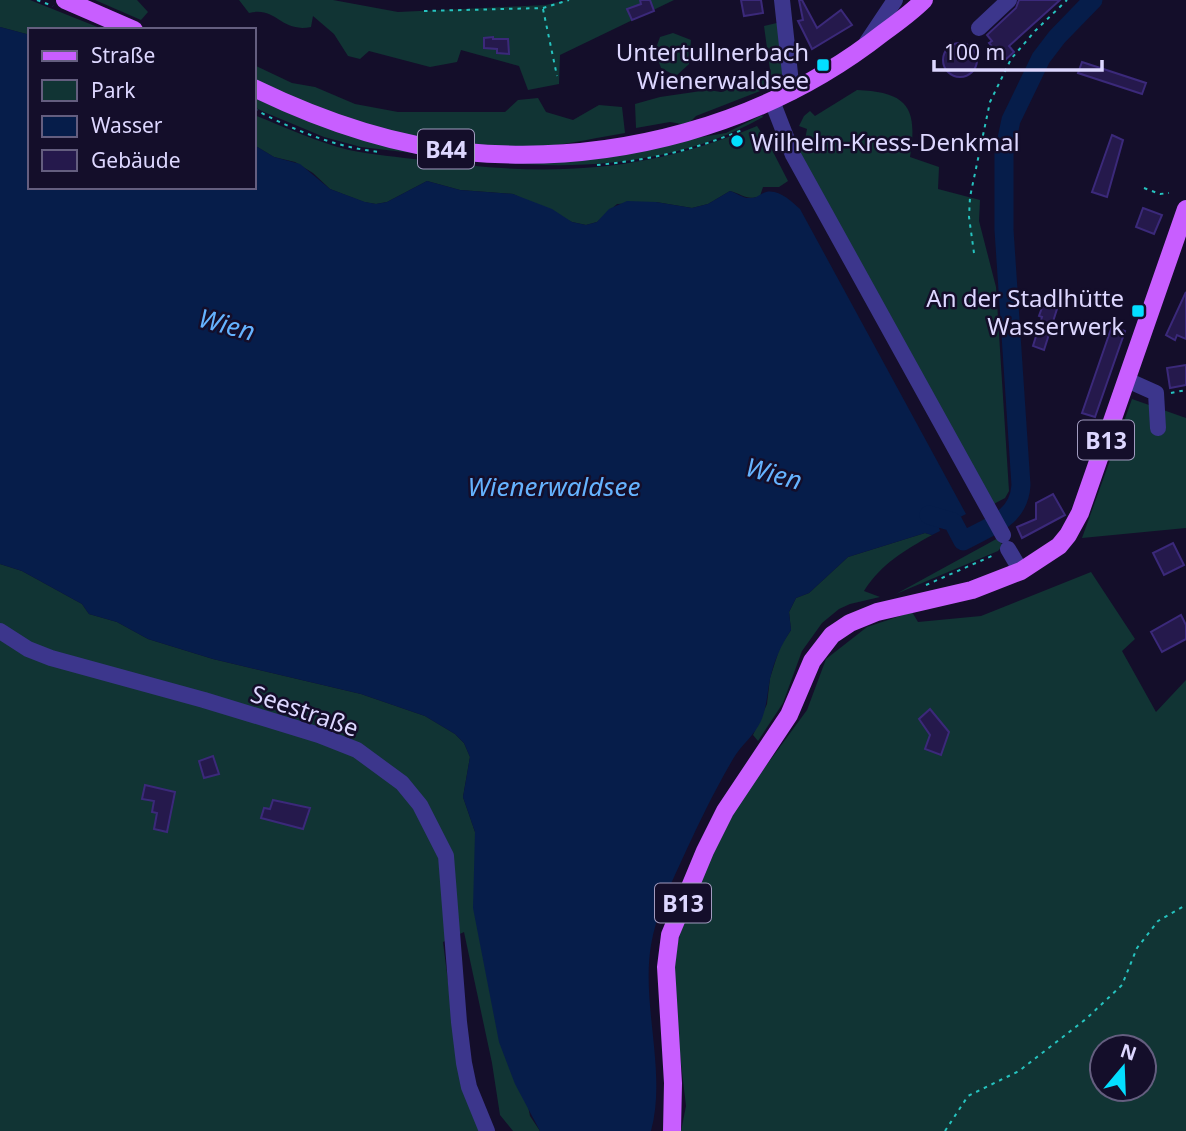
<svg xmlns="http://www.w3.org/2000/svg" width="1186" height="1131" font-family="'Noto Sans',sans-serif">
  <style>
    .green { fill: #113434; fill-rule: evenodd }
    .water { fill: #061d4a }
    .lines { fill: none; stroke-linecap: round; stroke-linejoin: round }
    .river { stroke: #061d4a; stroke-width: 19 }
    .building { fill: #25194c; stroke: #3b297a; stroke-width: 2 }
    .path { stroke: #26c3bf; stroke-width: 2; stroke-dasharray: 3.5 5; stroke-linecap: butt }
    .minor { stroke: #3c368c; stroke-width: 16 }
    .major { stroke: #c85eff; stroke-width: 18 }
    .poi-dot { fill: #03deff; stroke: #140e2a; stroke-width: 2.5 }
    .labels { text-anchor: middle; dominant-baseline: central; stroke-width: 5; stroke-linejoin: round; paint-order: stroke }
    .shield { fill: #140e2a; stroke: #a19bbf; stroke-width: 2 }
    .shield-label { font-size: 23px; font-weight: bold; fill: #ddd7ff }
    .poi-label { font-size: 24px; fill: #ddd7ff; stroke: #140e2a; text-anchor: end }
    .street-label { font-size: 24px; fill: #ddd7ff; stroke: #140e2a }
    .water-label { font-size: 26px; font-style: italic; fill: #65b3ff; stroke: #140e2a }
  </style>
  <rect width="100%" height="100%" fill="#140e2a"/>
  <g class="green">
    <polygon points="0,0 30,0 105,30 30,30 30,35 0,27"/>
    <polygon points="95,0 137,0 148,12 141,20"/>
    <path d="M239,0H333L398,12L546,5L566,0H674L560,55L559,84L528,90L519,66L461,50L457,62L430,67L369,51L360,59L348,56L334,34L313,16L311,27C280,33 277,6 249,13Z"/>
    <polygon points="781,22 786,81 696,116 687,125 670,122 636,128 635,104 660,97 708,90 721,92 752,82 770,70 764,26"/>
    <polygon points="673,33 691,40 689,64 676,76 661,68 655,51 660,37"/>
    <path d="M254,65L292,83L315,87L355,104L398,112H505L518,100L538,98L546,112L573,120L599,105L622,107L625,133C599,137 572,144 545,146C468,152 369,131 297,102C282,96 268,88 254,81Z"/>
    <path d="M857,90C908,92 918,108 910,157L939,167L938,189L980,200L979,221L996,287L1009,491L1005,498L990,506L796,148L797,140H805L807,129L799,126L804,116L810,111L815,116Z"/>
    <polygon points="254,98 298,117 367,141 463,159 361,147 324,137 264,112 254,107"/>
    <path d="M254,115C285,127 316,142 349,150C373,155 398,157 423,160C545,177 642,174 757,126L770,146L788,181L779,187H763L760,196C747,201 742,194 730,191L708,204L692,208L656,202L617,204L597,222L586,225L572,222L513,194L460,190L427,181L387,202L376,204L364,202L330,189L313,173L295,162L274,157L254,145Z"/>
    <path d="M762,115L763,117C679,165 574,172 479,160L689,139L726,133Z"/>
    <polygon points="1132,399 1186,418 1186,528 1082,538"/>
    <path d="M925,533L932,535C905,550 881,564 864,591L880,597L850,604L839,609L822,623L802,651L783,703L758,741L753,735L767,704L770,678L780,647L791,630L789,612L796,598L809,593L848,557Z"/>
    <polygon points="1000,537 1002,546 998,551 896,594"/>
    <polygon points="0,564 22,571 82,604 89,614 117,622 148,639 213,659 361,694 425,716 455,734 464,743 470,757 463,797 475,832 476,847 530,1116 540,1131 513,1131 500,1115 492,1063 464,932 443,942 459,1069 479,1131 0,1131"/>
    <path d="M1091,572L1135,639L1122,651L1156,712L1186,680V1131H681L686,1106L672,986L678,942L686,913L720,835L738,804L807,710L826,659L867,627L912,612L918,622L981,616ZM1102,1047H1144V1089H1102Z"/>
  </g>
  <path class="water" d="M0,27L30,35V187H254V145L274,157L300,164L330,189L365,202L376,204L387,202L427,181L460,190L513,194L552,209L572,222L586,225L597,222L609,209L627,201L656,202L692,208L708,204L730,191C737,193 743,199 751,198C757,198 760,194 766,192C779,189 791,201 800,209L966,514L939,528L940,531L932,535L925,533L848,557L809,593L796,598L789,612L791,630C781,645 774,661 770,679C767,694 767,707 761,721C754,736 741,745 733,759C713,793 696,829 680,864C668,890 656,916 651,945C641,1005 667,1072 651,1131H540L515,1084L499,1042L473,908L475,832L463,797L470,757L464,743L455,734L425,716L361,694L213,659L148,639L117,622L89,614L82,604L22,571L0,564Z"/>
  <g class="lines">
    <path class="river" d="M929,515L953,522L963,541C990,526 1019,519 1021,485L1004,230V153L1011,120L1041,58L1057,37L1093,0"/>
  </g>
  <g class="building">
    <polygon points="640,0 650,0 654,11 632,20 627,9 641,4"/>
    <polygon points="741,0 761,0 763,13 744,16"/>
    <polygon points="799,0 802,0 817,28 841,10 852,25 812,49 798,21 803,20"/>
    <polygon points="1019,0 1060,0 1009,46 1014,52 1004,61 989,43 992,41 987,35 1016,8"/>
    <polygon points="493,37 493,39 508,39 509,54 497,53 497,49 484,48 484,38"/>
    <circle cx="960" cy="60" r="17"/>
    <polygon points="1082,62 1146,83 1142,94 1078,73"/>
    <polygon points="1112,135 1123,140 1107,197 1092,192"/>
    <polygon points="1143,208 1162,215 1154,234 1136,227"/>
    <polygon points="1186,292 1186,339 1177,335 1175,340 1166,335"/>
    <polygon points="1043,305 1057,309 1044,350 1033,346 1042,317 1039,316"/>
    <polygon points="1112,326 1125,331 1095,417 1082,413"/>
    <polygon points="1186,365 1186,385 1170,388 1167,368"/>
    <polygon points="1053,494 1065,515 1022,538 1017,527 1036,519 1036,503"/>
    <polygon points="1173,543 1184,565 1164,575 1153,553"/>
    <polygon points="1181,615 1186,625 1186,639 1162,652 1151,632"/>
    <polygon points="930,709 949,732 941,755 925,749 930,735 919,719"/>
    <polygon points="213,756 219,774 204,778 199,761"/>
    <polygon points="145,785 175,792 167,832 154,829 157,813 152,812 154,801 142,799"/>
    <polygon points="273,800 310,808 303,829 261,818 264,808 270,809"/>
  </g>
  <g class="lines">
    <g class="path">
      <polyline points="37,0 53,6"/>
      <polyline points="543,9 557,76"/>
      <polyline points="424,11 543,8 569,0"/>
      <path d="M254,109C293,130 335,147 379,152"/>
      <path d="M597,165C649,160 696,150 744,129"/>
      <polyline points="1144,188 1160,194 1169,193"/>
      <polyline points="974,253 969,217 970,197 990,102 1011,59 1035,31 1067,0"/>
      <polyline points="1171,393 1186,390"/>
      <polyline points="926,585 994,555"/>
      <polyline points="945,1131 968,1096 1019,1071 1086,1019 1122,985 1137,948 1158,921 1186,905"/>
    </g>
    <g class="minor">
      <polyline points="782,0 792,92"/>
      <polyline points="979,28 1009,0"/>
      <polyline points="867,42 895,0"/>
      <polyline points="772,101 793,155 1003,535"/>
      <polyline points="1127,380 1156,393 1158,428"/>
      <polyline points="1008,549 1021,571"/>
      <polyline points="0,631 28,649 51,658 204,700 319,735 357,750 402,783 420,805 446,856 459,1022 464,1063 469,1087 487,1131"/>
    </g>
    <g class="major">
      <polyline points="65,0 134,30"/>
      <path d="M254,88C320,120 391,145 465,152C613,166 766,125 883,33C897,23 912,12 924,0"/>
      <polyline points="672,1131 673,1083 666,967 670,935 705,851 725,811 789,715 812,661 832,635 850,623 877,612 972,590 1021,571 1059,546 1068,535 1080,513 1186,209"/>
    </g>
  </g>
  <g class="poi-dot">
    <rect x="816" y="58" width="14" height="14" rx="3.5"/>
    <circle cx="737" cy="141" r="7"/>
    <rect x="1131" y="304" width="14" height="14" rx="3.5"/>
  </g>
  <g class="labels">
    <g class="shield">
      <rect x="418" y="129.5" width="56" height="39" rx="5"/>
      <rect x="1078" y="420.5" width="56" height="39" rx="5"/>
      <rect x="655" y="883.5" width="56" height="39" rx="5"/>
    </g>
    <g class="shield-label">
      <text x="446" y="149">B44</text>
      <text x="1106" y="440">B13</text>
      <text x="683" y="903">B13</text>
    </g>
    <g class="poi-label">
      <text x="809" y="51">Untertullnerbach<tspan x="809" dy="28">Wienerwaldsee</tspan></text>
      <text x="751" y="141" text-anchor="start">Wilhelm-Kress-Denkmal</text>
      <text x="1124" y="297">An der Stadlhütte<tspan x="1124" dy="28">Wasserwerk</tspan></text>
    </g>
    <g class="street-label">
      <text transform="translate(305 710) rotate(19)">Seestraße</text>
    </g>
    <g class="water-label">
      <text transform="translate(227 324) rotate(15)">Wien</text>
      <text transform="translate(774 473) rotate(15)">Wien</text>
      <text x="554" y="486">Wienerwaldsee</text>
    </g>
  </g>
  <rect x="28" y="28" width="228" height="161" fill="#140e2a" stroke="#645e7f" stroke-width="2"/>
  <rect x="42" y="51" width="35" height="10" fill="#c85eff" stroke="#645e7f" stroke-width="2"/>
  <text x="91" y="63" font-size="21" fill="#ddd7ff">Straße</text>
  <rect x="42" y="80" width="35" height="21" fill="#113434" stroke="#645e7f" stroke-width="2"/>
  <text x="91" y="98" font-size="21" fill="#ddd7ff">Park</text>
  <rect x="42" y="116" width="35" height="21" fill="#061d4a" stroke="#645e7f" stroke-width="2"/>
  <text x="91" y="133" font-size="21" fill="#ddd7ff">Wasser</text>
  <rect x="42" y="150" width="35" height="21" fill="#25194c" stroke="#645e7f" stroke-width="2"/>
  <text x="91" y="168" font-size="21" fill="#ddd7ff">Gebäude</text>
  <g transform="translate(1123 1068) rotate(19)"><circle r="33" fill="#140e2a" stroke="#645e7f" stroke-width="2"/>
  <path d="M0-5L12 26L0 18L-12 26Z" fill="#03deff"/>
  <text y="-10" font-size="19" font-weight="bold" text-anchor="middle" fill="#ddd7ff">N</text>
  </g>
  <path d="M934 60v10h168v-10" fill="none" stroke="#ddd7ff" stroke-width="3.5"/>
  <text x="944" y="60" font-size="21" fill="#ddd7ff" stroke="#140e2a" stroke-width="5" paint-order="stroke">100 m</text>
</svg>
